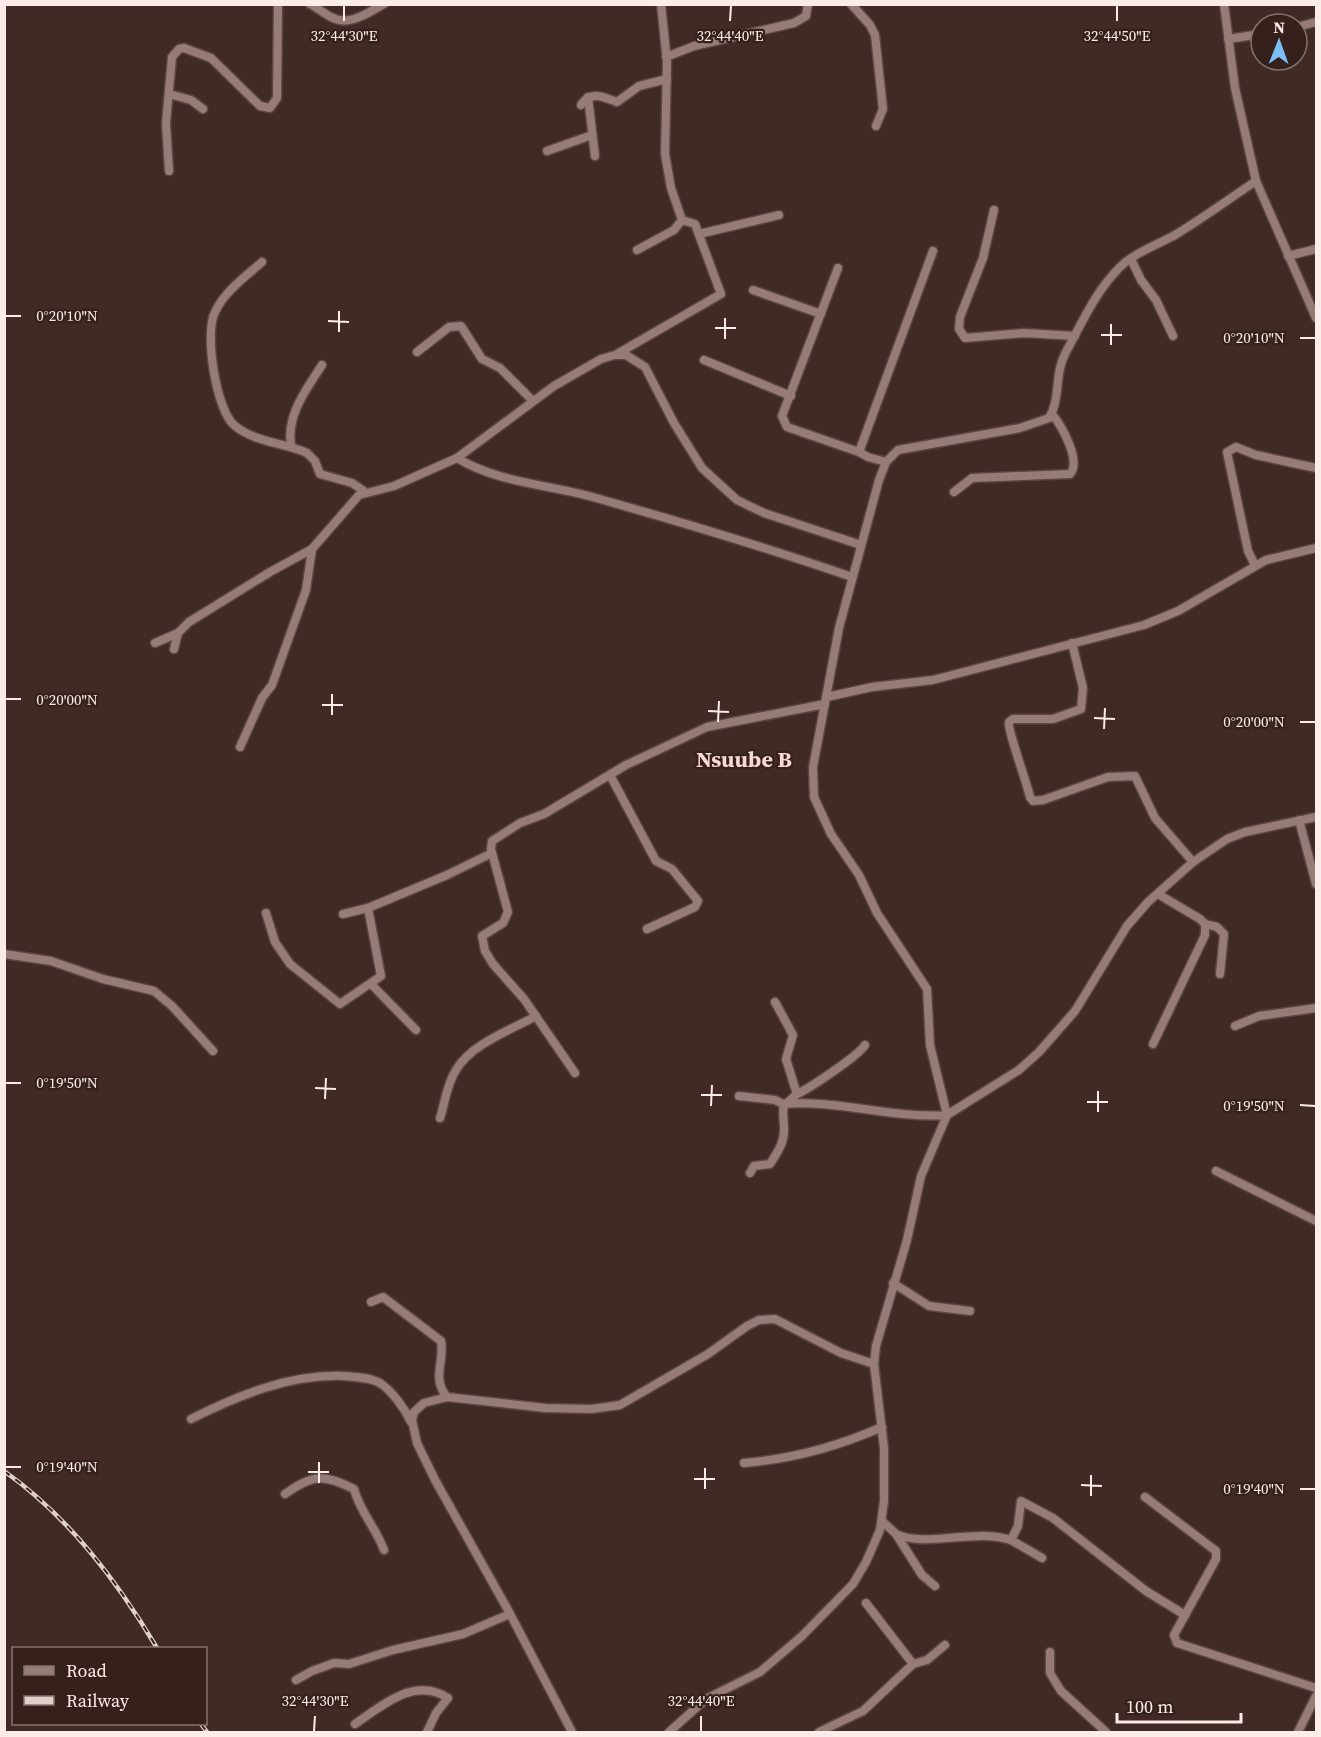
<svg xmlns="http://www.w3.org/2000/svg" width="1321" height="1737" font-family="'Source Serif 4',serif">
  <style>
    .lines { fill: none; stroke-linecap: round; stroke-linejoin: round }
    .minor-casing { stroke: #594643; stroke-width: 11 }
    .minor { stroke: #977b76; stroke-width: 8 }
    .rail-casing { stroke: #e0d0cc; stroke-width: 4.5 }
    .rail { stroke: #36201c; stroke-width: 2; stroke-dasharray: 7; stroke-linecap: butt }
    .ticks { fill: none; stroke: #fbece9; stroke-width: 2 }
    .labels { text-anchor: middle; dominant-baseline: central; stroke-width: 4.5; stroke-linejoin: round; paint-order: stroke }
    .quarter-label { font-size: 22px; font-weight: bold; fill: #f7d8d2; stroke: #36201c }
    .ticks-label { font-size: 15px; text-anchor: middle; fill: #fbece9; stroke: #36201c; stroke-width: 4.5; stroke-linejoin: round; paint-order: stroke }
  </style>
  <rect width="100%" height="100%" fill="#412a26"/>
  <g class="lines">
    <g class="minor-casing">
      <g id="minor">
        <path d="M310,4C318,8 323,13 331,17C349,27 367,13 384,4"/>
        <polyline points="661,4 667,62 665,154 671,188 682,220"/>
        <polyline points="851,4 870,25 875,35 883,109 876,126"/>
        <polyline points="1224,4 1235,88 1256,181 1316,318"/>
        <polyline points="1297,27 1316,22"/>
        <polyline points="1228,39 1261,34"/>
        <polyline points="666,57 694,46 794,23 806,16 808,4"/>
        <polyline points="169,94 191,100 203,109"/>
        <polyline points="588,97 595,156"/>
        <path d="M581,105C590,90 604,97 617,102L639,86L667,79"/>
        <polyline points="547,151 592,135"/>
        <polyline points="169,171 166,123 172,57 179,49 184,48 211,58 260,106 270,108 277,98 278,4"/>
        <polyline points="994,210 983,258 960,317 959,329 965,338 1024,333 1075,336"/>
        <polyline points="699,234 779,215"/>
        <polyline points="637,250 674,230 682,220"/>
        <polyline points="1288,256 1316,249"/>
        <polyline points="1131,259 1141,280 1156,300 1173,336"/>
        <path d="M262,262C245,277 225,291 215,312C204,333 216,409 234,425C253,442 285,443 307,453L315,461L320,474L352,483L364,491"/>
        <polyline points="838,268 782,416 787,427 859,452"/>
        <polyline points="753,290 821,314"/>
        <polyline points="417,352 449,327 461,326 482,359 500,368 533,401"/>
        <polyline points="617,354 721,294 695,224 682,220"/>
        <polyline points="704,360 791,396"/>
        <path d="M291,446C286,415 306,390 322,365"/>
        <path d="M457,458C497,482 544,484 589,496C678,521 765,547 852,577"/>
        <polyline points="886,462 868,457 859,452 933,251"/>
        <path d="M954,492L972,478L1070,474C1082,461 1061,425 1052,414"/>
        <polyline points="1255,565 1248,551 1227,452 1236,447 1256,455 1316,468"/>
        <polyline points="155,643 178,633"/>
        <path d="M1072,643L1083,688L1081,709L1053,719H1013L1009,722C1007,729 1027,783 1030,797L1033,801L1043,800L1108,777L1135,776L1155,818L1193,862"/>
        <polyline points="174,649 178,633 189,622 270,572 312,549 359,495 394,486 457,458 554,386 601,359 615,355 626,355 645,367 674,423 702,468 737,500 764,513 861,545"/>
        <polyline points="827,697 872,687 933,680 1144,625 1178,611 1266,560 1316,548"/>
        <polyline points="240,747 262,698 272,685 306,590 312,549"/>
        <polyline points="610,775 656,861 672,869 698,901 695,907 647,929"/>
        <polyline points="1299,820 1316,884"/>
        <polyline points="368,908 447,875 492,853"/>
        <polyline points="266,913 275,942 290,964 340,1004 381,976 368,908 343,914"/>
        <polyline points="1205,924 1217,927 1224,934 1220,974"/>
        <polyline points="4,954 51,961 103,979 154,991 172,1006 213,1051"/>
        <polyline points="371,984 416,1030"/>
        <polyline points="775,1002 793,1035 786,1059 797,1094 787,1103"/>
        <polyline points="1235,1026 1259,1016 1316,1008"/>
        <polyline points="1153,1044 1205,935 1205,924 1200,919 1158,894"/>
        <polyline points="575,1073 524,999 493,964 485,951 482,936 503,923 508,912 491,849 492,841 520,823 544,814 626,765 707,727 825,704"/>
        <path d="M797,1094C810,1088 858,1056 865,1045"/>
        <path d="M739,1096L775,1100L783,1104C836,1099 892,1119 947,1115L930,1045L927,989L877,913L859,875L831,834L814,797L813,767L839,628L879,480L886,462L898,450L1020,428L1049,418C1061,399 1054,373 1066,352C1082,323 1095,292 1120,267C1134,253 1157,245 1175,235C1203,218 1229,199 1256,181"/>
        <path d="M440,1118C445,1103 447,1083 456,1070C471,1044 511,1030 536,1016"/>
        <polyline points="1216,1171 1316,1221"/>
        <path d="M750,1173L754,1166L770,1164C777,1153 785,1142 784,1128C784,1119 782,1113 784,1104"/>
        <polyline points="893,1283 929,1306 970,1311"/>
        <path d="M371,1302L383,1297L441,1341C445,1362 431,1378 447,1397"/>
        <path d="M191,1419C239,1395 290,1374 344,1376C356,1377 370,1377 380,1383C393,1392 405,1409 411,1422"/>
        <path d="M744,1463C791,1459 839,1446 882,1427"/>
        <path d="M285,1494C314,1474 323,1474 354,1489C360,1512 376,1528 384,1550"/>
        <polyline points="1145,1497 1216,1551 1216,1559 1174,1635 1177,1643 1316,1688"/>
        <polyline points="882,1521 896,1534"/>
        <polyline points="1042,1558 1011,1540 1018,1526 1021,1501 1053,1518 1146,1591 1185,1615"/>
        <path d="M935,1586L922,1575L896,1534C925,1548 975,1528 1011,1540"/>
        <polyline points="1050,1652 1050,1673 1061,1691 1106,1732"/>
        <polyline points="913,1664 927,1660 945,1645"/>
        <polyline points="296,1680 312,1671 334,1663 349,1664 393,1650 463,1634 510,1614"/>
        <path d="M355,1724C383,1705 415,1676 448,1698L436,1713L427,1732"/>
        <polyline points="572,1732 508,1610 435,1480 417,1443 412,1420 414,1412 424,1403 447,1397 545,1408 592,1409 620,1405 708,1354 747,1326 759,1320 775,1319 841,1353 874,1364"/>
        <polyline points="669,1732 706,1699 760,1672 802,1636 853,1584 866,1562 880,1530 884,1501 884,1448 874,1364 876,1346 907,1240 921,1176 947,1115 1019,1070 1039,1052 1075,1011 1127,926 1148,902 1193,862 1227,839 1245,832 1316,817"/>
        <polyline points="819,1732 863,1711 913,1664 866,1603"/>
        <polyline points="1298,1732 1316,1696"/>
      </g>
    </g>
    <use href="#minor" class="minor"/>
    <g class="rail-casing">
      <g id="rail">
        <path d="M4,1471C69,1517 117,1581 157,1648"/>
        <polyline points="201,1724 207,1732"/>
      </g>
    </g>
    <use href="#rail" class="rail"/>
  </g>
  <path class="ticks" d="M344,21V6M730,21L731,6M1117,21V6M6,316H21M328,321L349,322M715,328H736M339,332V311M1101,335H1122M1300,338H1315M725,339V318M1111,345V324M6,699H21M322,705H343M708,711L729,712M332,715V694M1094,718L1115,719M718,722L719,701M1300,722H1315M1104,729L1105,708M6,1083H21M315,1088L336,1089M701,1095H722M325,1099L326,1078M1087,1102H1108M1300,1105L1315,1106M711,1106L712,1085M1098,1112V1091M6,1467H21M308,1472H329M694,1479H715M319,1483V1462M1081,1485L1102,1486M705,1489V1468M1300,1489H1315M1091,1496V1475M314,1731L315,1716M701,1731V1716"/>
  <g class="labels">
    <g class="quarter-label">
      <text x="744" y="759">Nsuube B</text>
    </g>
  </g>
  <g class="ticks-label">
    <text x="344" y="41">32°44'30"E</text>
    <text x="730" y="41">32°44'40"E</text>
    <text x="1117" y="41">32°44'50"E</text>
    <text x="67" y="321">0°20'10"N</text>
    <text x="1254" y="343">0°20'10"N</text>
    <text x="67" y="705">0°20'00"N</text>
    <text x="1254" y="727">0°20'00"N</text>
    <text x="67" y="1088">0°19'50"N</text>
    <text x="1254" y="1111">0°19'50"N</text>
    <text x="67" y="1472">0°19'40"N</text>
    <text x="1254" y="1494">0°19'40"N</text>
    <text x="315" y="1706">32°44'30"E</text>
    <text x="701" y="1706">32°44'40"E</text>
  </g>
  <rect width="1321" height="1737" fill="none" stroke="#fbece9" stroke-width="12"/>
  <rect x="12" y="1647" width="195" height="78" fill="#36201c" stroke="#85726e" stroke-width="1.5"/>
  <rect x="24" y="1666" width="30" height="9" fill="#977b76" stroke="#85726e" stroke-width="1.5"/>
  <text x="66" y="1677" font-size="18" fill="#fbece9">Road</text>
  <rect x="24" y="1696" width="30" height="9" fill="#e0d0cc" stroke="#85726e" stroke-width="1.5"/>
  <text x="66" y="1707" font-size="18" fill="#fbece9">Railway</text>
  <g transform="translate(1279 42) rotate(1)"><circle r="28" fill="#36201c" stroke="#85726e" stroke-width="1.5"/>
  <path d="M0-4.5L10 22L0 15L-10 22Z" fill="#7bbef8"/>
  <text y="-9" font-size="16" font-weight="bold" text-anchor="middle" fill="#fbece9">N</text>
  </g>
  <path d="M1117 1713v9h124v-9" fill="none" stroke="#fbece9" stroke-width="3"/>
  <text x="1126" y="1713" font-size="18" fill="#fbece9" stroke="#36201c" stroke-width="4.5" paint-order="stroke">100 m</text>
</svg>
